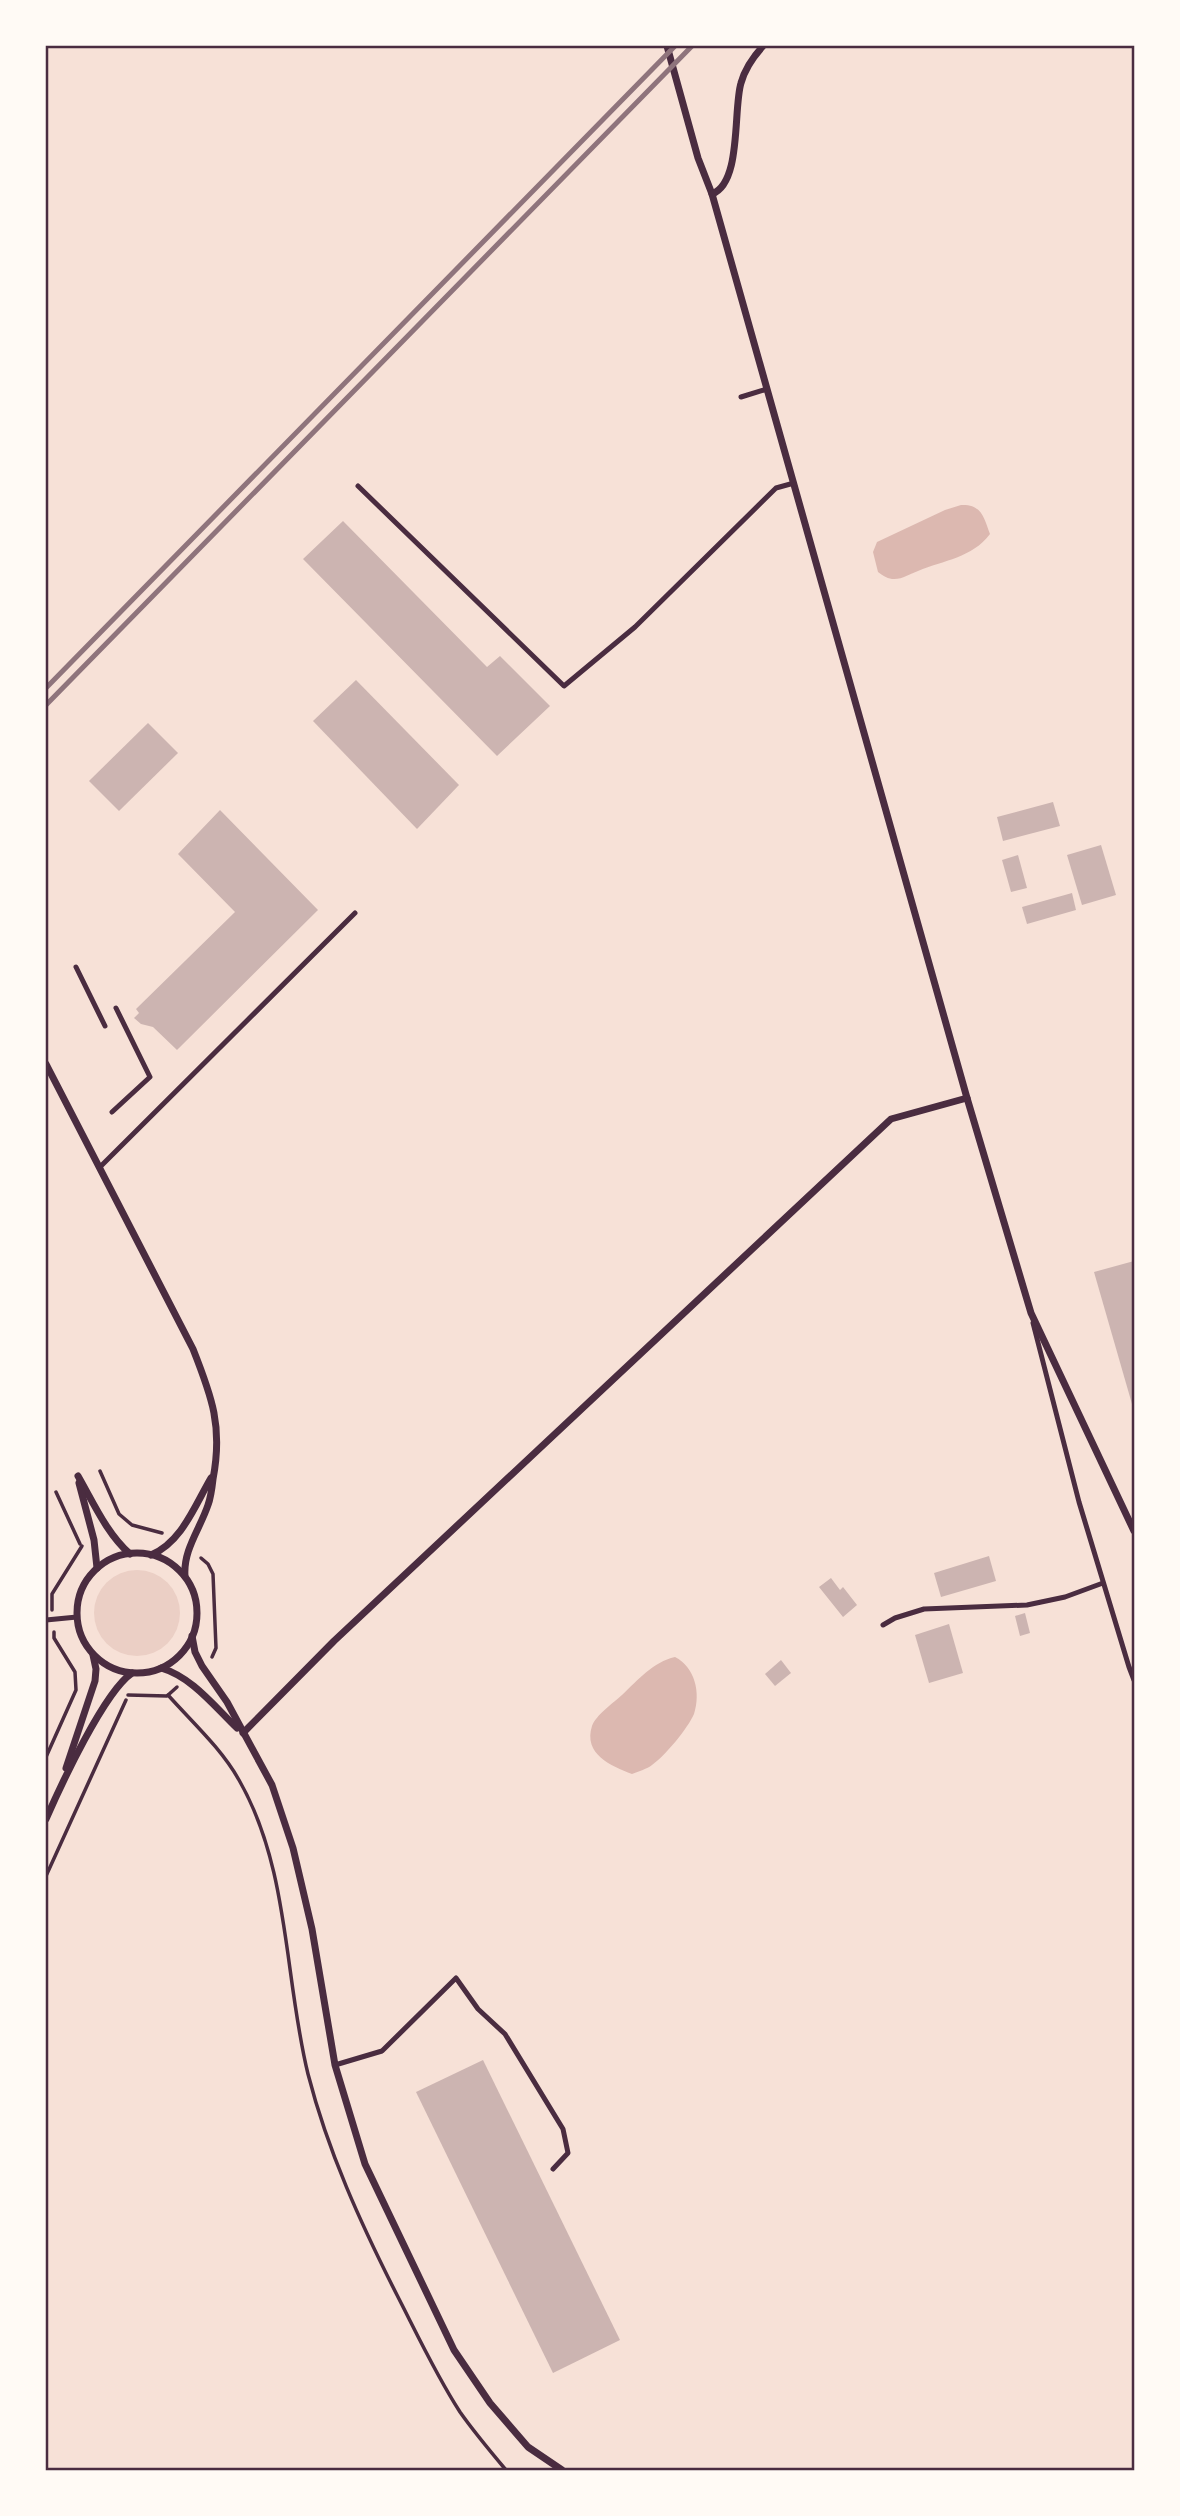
<svg xmlns="http://www.w3.org/2000/svg" width="1180" height="2516" font-family="'IBM Plex Serif',serif">
  <style>
    .green { fill: #ebcfc5 }
    .water { fill: #dcb8b0 }
    .building { fill: #ccb4b1 }
    .lines { fill: none; stroke-linecap: round; stroke-linejoin: round }
    .path { stroke: #4a2c40; stroke-width: 3.5 }
    .service { stroke: #4a2c40; stroke-width: 5 }
    .minor { stroke: #4a2c40; stroke-width: 7 }
    .rail { stroke: #8f747c; stroke-width: 5 }
    .neatline { fill: none; stroke: #4a2c40; stroke-width: 2.5 }
  </style>
  <rect width="100%" height="100%" fill="#f7e1d7"/>
  <circle class="green" cx="137" cy="1613" r="43"/>
  <g class="water">
    <path d="M961,505C982,504 984,518 990,534C972,558 944,560 918,571C909,574 902,580 892,579C886,578 882,575 878,572L873,552L877,542L945,510Z"/>
    <path d="M675,1657C695,1667 701,1693 694,1714C688,1728 665,1756 652,1765C647,1769 639,1771 632,1774C611,1766 583,1754 592,1726C596,1715 613,1703 622,1695C638,1680 653,1662 675,1657Z"/>
  </g>
  <g class="building">
    <polygon points="343,521 487,667 500,656 550,706 497,756 303,559"/>
    <polygon points="356,680 459,785 417,829 313,721"/>
    <polygon points="148,723 178,753 119,811 89,781"/>
    <polygon points="1053,802 1060,826 1003,841 997,817"/>
    <polygon points="220,810 318,910 177,1050 153,1027 141,1024 134,1018 139,1013 136,1009 235,912 178,854"/>
    <polygon points="1101,845 1116,895 1082,905 1067,855"/>
    <polygon points="1018,855 1027,888 1011,892 1002,860"/>
    <polygon points="1072,893 1076,910 1027,924 1022,907"/>
    <polygon points="1134,1261 1134,1411 1094,1272"/>
    <polygon points="989,1556 996,1581 941,1597 934,1573"/>
    <polygon points="831,1578 840,1590 843,1587 857,1605 843,1617 819,1587"/>
    <polygon points="1025,1613 1030,1633 1020,1636 1015,1616"/>
    <polygon points="949,1624 963,1673 929,1683 915,1635"/>
    <polygon points="781,1660 791,1673 775,1686 765,1674"/>
    <polygon points="483,2060 620,2340 553,2373 416,2092"/>
  </g>
  <g class="lines">
    <g class="path">
      <polyline points="100,1471 119,1514 132,1525 162,1533"/>
      <polyline points="56,1492 80,1544"/>
      <polyline points="201,1558 208,1564 213,1574 216,1648 212,1657"/>
      <polyline points="52,1610 52,1594 82,1546"/>
      <polyline points="128,1695 167,1696 177,1687"/>
      <path d="M168,1695C192,1722 221,1748 239,1780C290,1869 284,1977 308,2074C328,2152 361,2224 397,2295C417,2334 436,2375 460,2412C474,2432 490,2451 506,2470"/>
      <polyline points="46,1757 76,1690 75,1672 54,1638 54,1632"/>
      <polyline points="46,1876 126,1700"/>
    </g>
    <g class="service">
      <polyline points="741,397 767,389"/>
      <polyline points="358,486 564,686 635,627 776,488 794,483"/>
      <polyline points="76,967 105,1026"/>
      <polyline points="112,1112 150,1077 116,1008"/>
      <polyline points="100,1167 355,913"/>
      <polyline points="1033,1323 1079,1502 1129,1667 1134,1680"/>
      <polyline points="46,1620 77,1617"/>
      <polyline points="883,1625 895,1618 924,1609 1027,1605 1065,1597 1103,1583"/>
      <polyline points="335,2065 382,2051 456,1978 478,2009 505,2034 563,2129 568,2153 553,2169"/>
    </g>
    <g class="minor">
      <polyline points="667,46 698,158 712,194 967,1098 1031,1313 1134,1531"/>
      <path d="M712,194C742,183 733,109 741,83C745,68 753,57 763,46"/>
      <path d="M46,1064L193,1349C212,1397 223,1427 213,1479C212,1488 211,1497 208,1505C200,1529 183,1550 185,1576"/>
      <path d="M78,1476C93,1502 107,1534 130,1554"/>
      <polyline points="79,1483 94,1540 97,1568"/>
      <circle cx="137" cy="1613" r="60"/>
      <path d="M151,1555C182,1542 195,1505 211,1478"/>
      <polyline points="192,1636 195,1652 202,1666 227,1702 272,1785 293,1848 312,1929 335,2065 365,2164 454,2350 490,2403 528,2447 562,2470"/>
      <path d="M161,1668C192,1677 214,1706 237,1728"/>
      <polyline points="243,1733 334,1641 891,1119 967,1098"/>
      <polyline points="66,1768 95,1681 96,1669 93,1655"/>
      <path d="M46,1819C61,1785 104,1692 132,1673"/>
    </g>
    <g class="rail">
      <polyline points="46,688 675,46"/>
      <polyline points="46,705 692,46"/>
    </g>
  </g>
  <rect width="1180" height="2516" fill="none" stroke="#fffaf5" stroke-width="94"/>
  <rect x="47" y="47" width="1086" height="2422" class="neatline"/>
</svg>
